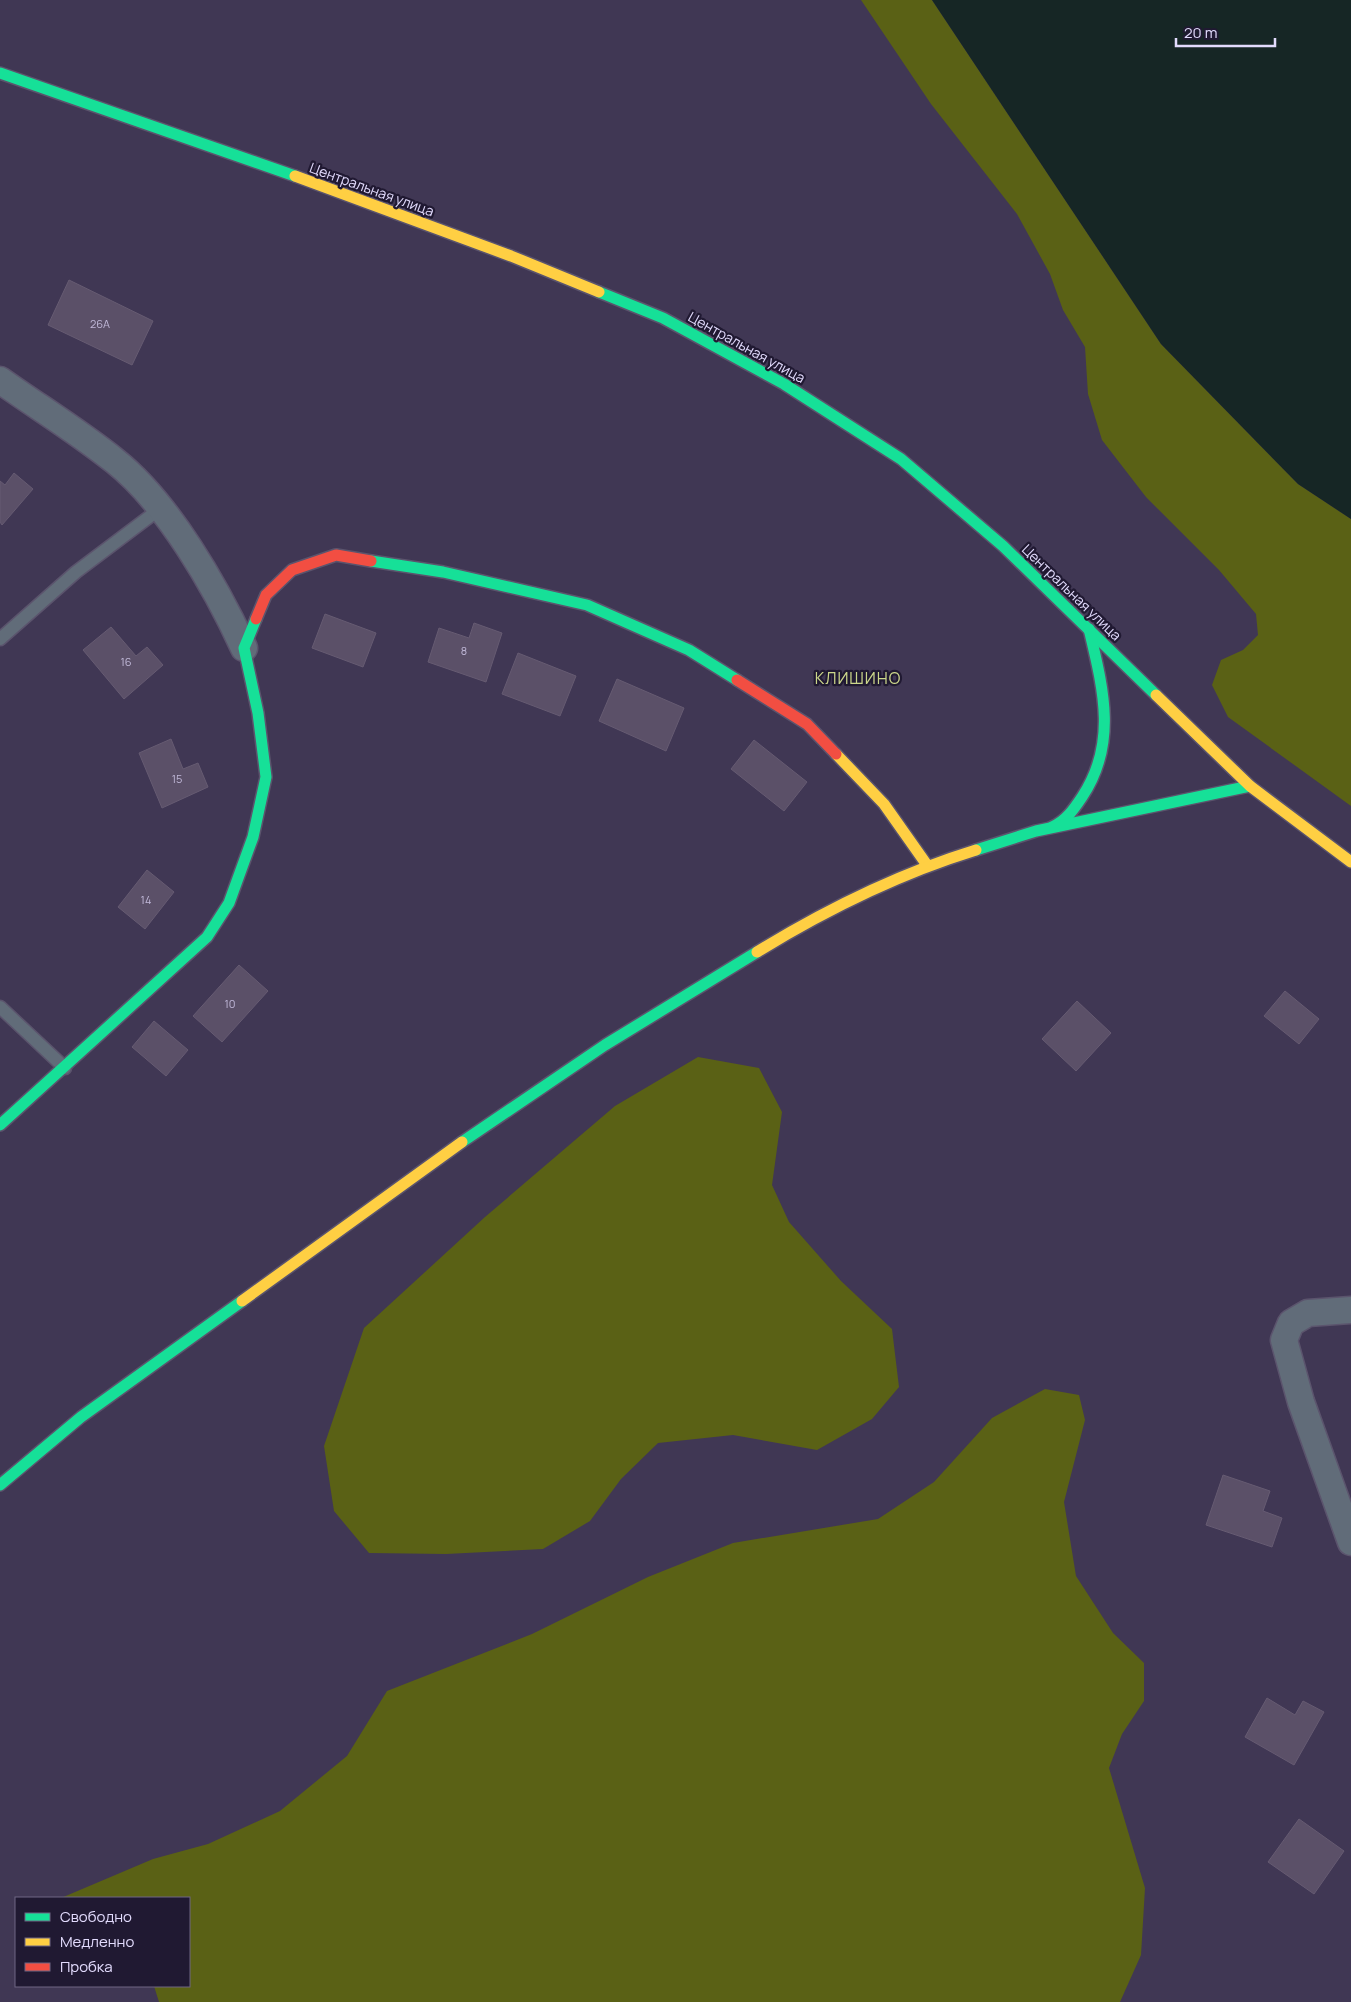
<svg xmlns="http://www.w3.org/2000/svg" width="1351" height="2002" font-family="Manrope,sans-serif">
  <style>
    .forest { fill: #5a6115 }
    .water { fill: #162625 }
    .building { fill: #5b5068; stroke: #665b72 }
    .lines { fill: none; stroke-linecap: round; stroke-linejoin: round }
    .lane-casing { stroke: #5b546d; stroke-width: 15 }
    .street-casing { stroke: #5b546d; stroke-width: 29 }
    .fast-casing { stroke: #5b546d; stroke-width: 14 }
    .slow-casing { stroke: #5b546d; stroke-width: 14 }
    .jam-casing { stroke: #5b546d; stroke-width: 14 }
    .lane { stroke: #616c79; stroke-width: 12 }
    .street { stroke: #616c79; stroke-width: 26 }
    .fast { stroke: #16e098; stroke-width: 11 }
    .slow { stroke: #ffcf43; stroke-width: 11 }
    .jam { stroke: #f24e42; stroke-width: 11 }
    .labels { text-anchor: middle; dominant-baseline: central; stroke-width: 4.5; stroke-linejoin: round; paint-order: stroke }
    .number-label { font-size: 11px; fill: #c0b8d8 }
    .street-label { font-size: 14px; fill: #e2dbfd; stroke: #201932 }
    .quarter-label { font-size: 16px; letter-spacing: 1px; fill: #ccd78b; stroke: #201932 }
  </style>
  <rect width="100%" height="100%" fill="#403754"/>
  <g class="forest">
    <polygon points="861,0 932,0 1161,344 1298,484 1351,519 1351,806 1228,717 1212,685 1221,660 1243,650 1258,635 1256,614 1219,570 1146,497 1102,440 1088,394 1085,347 1063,310 1050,274 1017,214 931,104"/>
    <polygon points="698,1057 759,1068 782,1112 772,1185 789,1222 841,1281 892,1329 899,1387 872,1419 817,1450 733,1435 658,1443 621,1479 590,1521 543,1549 446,1554 369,1553 334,1511 324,1446 364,1328 485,1217 615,1106"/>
    <polygon points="1045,1389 1079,1395 1085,1420 1064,1502 1076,1576 1113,1633 1144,1663 1144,1701 1122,1734 1109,1768 1145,1888 1141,1955 1120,2002 159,2002 154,1986 189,1986 189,1898 61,1898 153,1859 208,1844 280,1811 347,1756 387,1691 532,1634 648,1577 733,1543 878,1519 934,1482 992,1418"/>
  </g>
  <polygon class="water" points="932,0 1351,0 1351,519 1298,484 1161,344"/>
  <g class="building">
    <polygon points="69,280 153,321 132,365 48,325"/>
    <polygon points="14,473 33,489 2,525 0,522 0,481 5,485"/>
    <polygon points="325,614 376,633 363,667 312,648"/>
    <polygon points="474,623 502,633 486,682 428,662 439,628 469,638"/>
    <polygon points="111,627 136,656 147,647 163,665 124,699 83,650"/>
    <polygon points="518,653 576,676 560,716 502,694"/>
    <polygon points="617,679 684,708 666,751 599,721"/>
    <polygon points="171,739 183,769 198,763 208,787 162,808 139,753"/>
    <polygon points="754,740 807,782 784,811 731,769"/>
    <polygon points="147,870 174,892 145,929 118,907"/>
    <polygon points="239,965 268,991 222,1042 193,1016"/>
    <polygon points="1285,991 1319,1019 1299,1044 1264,1016"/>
    <polygon points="1077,1001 1111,1033 1076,1071 1042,1039"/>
    <polygon points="154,1021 188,1050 166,1076 132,1047"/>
    <polygon points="1223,1475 1270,1491 1263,1511 1282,1518 1272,1547 1206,1525"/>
    <polygon points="1267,1698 1295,1715 1303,1701 1324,1712 1294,1765 1245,1737"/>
    <polygon points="1299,1819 1344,1851 1314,1894 1268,1862"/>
  </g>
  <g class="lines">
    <g class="lane-casing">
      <g id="lane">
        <polyline points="0,639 76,572 161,508"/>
        <polyline points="0,1007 65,1068"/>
      </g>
    </g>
    <g class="street-casing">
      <g id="street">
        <path d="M0,380C38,407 79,432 115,461C168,503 216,587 244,648"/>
        <polyline points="1351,1310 1308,1313 1291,1323 1284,1340 1301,1402 1351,1542"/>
      </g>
    </g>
    <g class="fast-casing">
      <g id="fast">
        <polyline points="0,73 295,176"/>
        <polyline points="599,292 663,318 784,384 901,459 1003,546 1156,695"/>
        <polyline points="371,561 443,572 587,605 689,650 737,680"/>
        <path d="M1052,827C1066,821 1074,809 1082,797C1118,743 1103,688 1089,629"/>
        <polyline points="976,850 1036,831 1250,786"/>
        <polyline points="0,1125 207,937 229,903 253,837 266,777 258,713 244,648 256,619"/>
        <polyline points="462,1142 605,1045 757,952"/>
        <polyline points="0,1485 81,1417 242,1301"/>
      </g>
    </g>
    <g class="slow-casing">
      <g id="slow">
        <polyline points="295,176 511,256 599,292"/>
        <polyline points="1156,695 1250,786 1351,862"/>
        <polyline points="836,754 884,804 927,865"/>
        <path d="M757,952C827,909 898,874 976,850"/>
        <polyline points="242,1301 462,1142"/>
      </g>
    </g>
    <g class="jam-casing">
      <g id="jam">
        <polyline points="256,619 266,595 292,570 336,555 371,561"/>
        <polyline points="737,680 807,724 836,754"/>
      </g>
    </g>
    <use href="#lane" class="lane"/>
    <use href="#street" class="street"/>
    <use href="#fast" class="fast"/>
    <use href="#slow" class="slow"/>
    <use href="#jam" class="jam"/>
  </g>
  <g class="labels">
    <g class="number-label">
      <text x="100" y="323">26А</text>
      <text x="464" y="650">8</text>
      <text x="126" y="661">16</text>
      <text x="177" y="778">15</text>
      <text x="146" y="899">14</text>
      <text x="230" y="1003">10</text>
    </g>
    <g class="street-label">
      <text transform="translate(372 189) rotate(20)">Центральная улица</text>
      <text transform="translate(747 347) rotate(29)">Центральная улица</text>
      <text transform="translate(1072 592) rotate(44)">Центральная улица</text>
    </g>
    <g class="quarter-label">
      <text x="858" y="678">КЛИШИНО</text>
    </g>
  </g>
  <rect x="15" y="1897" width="175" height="90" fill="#201932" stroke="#6e6783"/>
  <rect x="25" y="1913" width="25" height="8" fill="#16e098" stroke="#6e6783"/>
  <text x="60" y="1922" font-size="15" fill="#e2dbfd">Свободно</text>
  <rect x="25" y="1938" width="25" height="8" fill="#ffcf43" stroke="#6e6783"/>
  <text x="60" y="1947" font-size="15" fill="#e2dbfd">Медленно</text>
  <rect x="25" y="1963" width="25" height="8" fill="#f24e42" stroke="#6e6783"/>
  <text x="60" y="1972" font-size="15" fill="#e2dbfd">Пробка</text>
  <path d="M1176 38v8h99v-8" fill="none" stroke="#e2dbfd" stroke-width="2.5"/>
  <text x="1184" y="38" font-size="15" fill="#e2dbfd" stroke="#201932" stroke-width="4" paint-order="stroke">20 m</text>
</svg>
